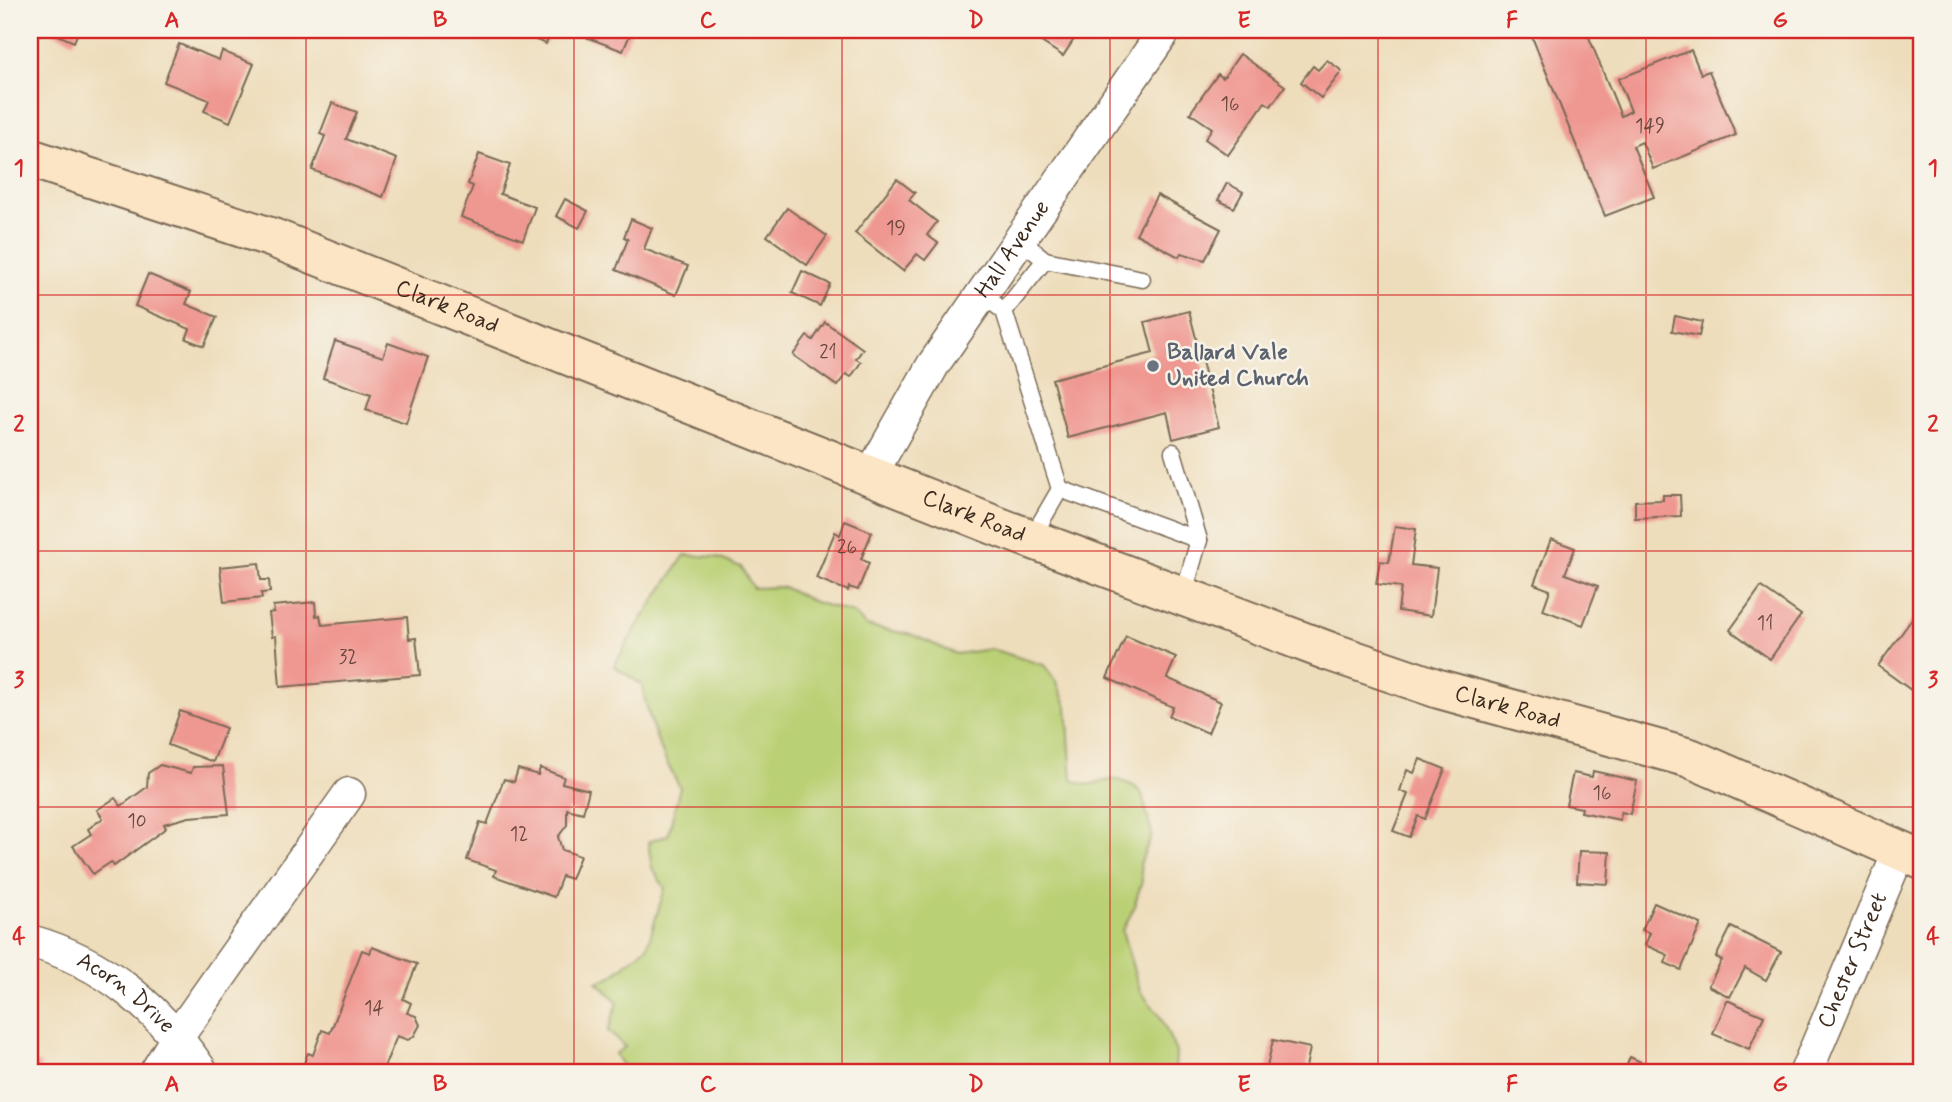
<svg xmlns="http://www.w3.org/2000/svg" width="1952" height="1102" font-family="Mynerve,sans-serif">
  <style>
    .green { fill: #bad075; stroke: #7a7d4a; stroke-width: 2 }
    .building { fill: #ef9791 }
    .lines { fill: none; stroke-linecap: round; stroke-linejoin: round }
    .lane-casing { stroke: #7a6955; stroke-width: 19 }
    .street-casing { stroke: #7a6955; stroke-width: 35 }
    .secondary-casing { stroke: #7a6955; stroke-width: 42 }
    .lane { stroke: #fff; stroke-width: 16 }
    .street { stroke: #fff; stroke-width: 32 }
    .secondary { stroke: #fce5c4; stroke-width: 38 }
    .grid { fill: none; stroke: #d62828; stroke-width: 2; stroke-opacity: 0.55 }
    .worship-dot { fill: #6b7280; stroke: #f7f3e8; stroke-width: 2.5 }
    .labels { text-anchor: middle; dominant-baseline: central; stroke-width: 5; stroke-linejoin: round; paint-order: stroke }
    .number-label { font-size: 19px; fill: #68453b }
    .street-label { font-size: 23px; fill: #3b2a1e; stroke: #f7f3e8 }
    .worship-label { font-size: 23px; font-weight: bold; fill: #5b616d; stroke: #f7f3e8; text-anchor: start }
    .neatline { fill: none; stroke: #d62828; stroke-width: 2.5 }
    .grid-label { font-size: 23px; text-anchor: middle; font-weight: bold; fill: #d62828 }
  </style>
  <rect width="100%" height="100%" fill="#f7f3e8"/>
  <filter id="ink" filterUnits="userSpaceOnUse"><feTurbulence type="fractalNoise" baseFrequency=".0143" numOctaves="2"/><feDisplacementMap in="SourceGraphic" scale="14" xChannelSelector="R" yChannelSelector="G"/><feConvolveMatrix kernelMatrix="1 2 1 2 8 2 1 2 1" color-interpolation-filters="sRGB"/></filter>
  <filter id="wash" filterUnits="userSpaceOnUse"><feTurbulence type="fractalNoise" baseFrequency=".00686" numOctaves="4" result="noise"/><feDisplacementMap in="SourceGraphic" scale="28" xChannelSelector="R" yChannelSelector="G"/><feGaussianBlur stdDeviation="1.57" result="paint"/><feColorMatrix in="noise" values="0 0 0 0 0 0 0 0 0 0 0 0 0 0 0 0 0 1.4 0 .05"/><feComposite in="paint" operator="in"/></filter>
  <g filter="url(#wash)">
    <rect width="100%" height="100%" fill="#edb"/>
    <path class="green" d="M685,555L715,557L741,567L753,588L783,587L814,602L853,613L866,626L913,635L956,654L991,649L1044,665L1057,683L1067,707L1072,780L1087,785L1116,779L1134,786L1142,794L1152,835L1140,863L1142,881L1133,910L1122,931L1140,991L1160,1016L1176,1052L1175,1072H626L615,1054L625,1047L608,1031L618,1002L597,982L612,976L647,947L665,888L652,868L648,842L668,835L680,787C660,754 649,723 642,685L614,666L636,628Z"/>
    <g id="blocks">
      <g class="building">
        <polygon points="46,30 79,30 74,42"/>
        <polygon points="523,30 552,30 546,44 521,34"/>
        <polygon points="567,30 632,30 623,51"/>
        <polygon points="1031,30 1080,30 1063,56 1029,34"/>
        <polygon points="1536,30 1586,30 1621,116 1631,111 1618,79 1691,50 1701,74 1709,71 1736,135 1653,169 1642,142 1633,146 1654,197 1605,216 1530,32"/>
        <polygon points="179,44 219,60 222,51 254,64 230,122 204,111 209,100 164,82"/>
        <polygon points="1240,54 1285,86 1271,106 1265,102 1228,155 1205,139 1212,128 1190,113 1218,74 1223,78"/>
        <polygon points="1327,60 1342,71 1321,98 1301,82 1313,66 1318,70"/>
        <polygon points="332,103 357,112 346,139 397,159 383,197 312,170 325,136 320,134"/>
        <polygon points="479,154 510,165 500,194 535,207 523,240 461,217 473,186 468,184"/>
        <polygon points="897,179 915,193 909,200 937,222 927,235 938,243 925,260 917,254 903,271 855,233"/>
        <polygon points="1227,183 1243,192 1234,208 1218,200"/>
        <polygon points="1157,195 1221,229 1205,260 1181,253 1179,257 1136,234"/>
        <polygon points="565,199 588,211 579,228 556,216"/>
        <polygon points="787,208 827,236 807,265 767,236"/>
        <polygon points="631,219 652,228 644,249 688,266 676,295 616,270 628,239 624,237"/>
        <polygon points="802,271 830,284 820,306 792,293"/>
        <polygon points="148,274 191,292 186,304 217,317 204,346 186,339 190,329 135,306"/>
        <polygon points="1189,311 1219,427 1173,439 1167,412 1068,438 1052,379 1153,353 1145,322"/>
        <polygon points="1675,316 1702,322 1699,336 1672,331"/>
        <polygon points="825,322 863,349 856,359 861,362 851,377 846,374 837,386 793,355 807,336 813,340"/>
        <polygon points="335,341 383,357 388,343 428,357 406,423 366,410 371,394 323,378"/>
        <polygon points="1663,495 1680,495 1681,516 1635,518 1635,501 1663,500"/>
        <polygon points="845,521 872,532 861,559 869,563 858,590 849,587 848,591 816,578 835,532 840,535"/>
        <polygon points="1395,526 1416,529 1411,565 1437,568 1431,616 1398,611 1401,587 1376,584 1380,561 1389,562"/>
        <polygon points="1551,539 1575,548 1565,574 1598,586 1583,625 1543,610 1550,590 1534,584"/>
        <polygon points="259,563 261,580 269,580 270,592 261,593 262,598 224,602 220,567"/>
        <polygon points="1761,587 1801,615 1770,659 1730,630"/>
        <polygon points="315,602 316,616 320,615 322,625 407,617 409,639 416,638 420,675 280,687 276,636 272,637 269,613 274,612 273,606"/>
        <polygon points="1922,614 1922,675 1911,690 1878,666 1912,619 1917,622"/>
        <polygon points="1126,636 1176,657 1167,678 1221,702 1208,733 1169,716 1173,707 1107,678"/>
        <polygon points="180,711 226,728 213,762 168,745"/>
        <polygon points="1420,759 1445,769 1425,819 1418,816 1409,837 1393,831 1408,794 1400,791 1407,770 1414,773"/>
        <polygon points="160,765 191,773 193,767 223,766 229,814 189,817 164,824 166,828 114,866 111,862 93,874 73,846 91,834 88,829 103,818 97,810 115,798 121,806 147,787 148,773"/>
        <polygon points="540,768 564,777 562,783 589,790 583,813 567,809 567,825 558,837 562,850 580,856 571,879 562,876 554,897 494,876 496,870 467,860 480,822 487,824 504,779 514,782 518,769 538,775"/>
        <polygon points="1593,771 1637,781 1630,814 1621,812 1620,820 1581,812 1582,808 1566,805 1573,773 1592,777"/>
        <polygon points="1579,851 1610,852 1608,884 1577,882"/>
        <polygon points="1654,903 1701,924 1681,970 1665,963 1668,955 1645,945 1650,933 1642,930"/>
        <polygon points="1731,927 1781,952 1766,980 1745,968 1730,997 1708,986 1722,960 1716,957"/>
        <polygon points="372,947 417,964 403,999 411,1003 407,1013 416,1016 420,1025 414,1036 408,1040 397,1036 382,1072 301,1071 308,1053 313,1055 322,1030 330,1033 362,950 370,953"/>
        <polygon points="1727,1000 1764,1016 1749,1049 1713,1034"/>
        <polygon points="1273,1040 1310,1048 1305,1072 1284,1072 1267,1067"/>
        <polygon points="1630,1057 1654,1068 1653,1072 1624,1072"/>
        <polygon points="30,1061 41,1064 39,1072 30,1072"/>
      </g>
    </g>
  </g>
  <g filter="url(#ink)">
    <use href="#blocks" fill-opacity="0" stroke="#7a6955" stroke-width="2"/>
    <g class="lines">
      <g class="lane-casing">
        <g id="lane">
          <polyline points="1045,260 1142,279"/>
          <polyline points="981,294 1004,311 1060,489 1031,539"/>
          <polyline points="1004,311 1045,260 1019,239"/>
          <polyline points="1173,452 1199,540"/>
          <polyline points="1060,489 1199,540 1183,596"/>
        </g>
      </g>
      <g class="street-casing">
        <g id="street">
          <path id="s1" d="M870,476L933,365L1165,30"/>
          <path id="s2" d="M30,941C105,962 159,1008 202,1072"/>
          <polyline points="156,1072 178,1036 349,794"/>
          <path id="s3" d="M1806,1072L1900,850"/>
        </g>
      </g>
      <g class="secondary-casing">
        <g id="secondary">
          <path id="s4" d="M30,158L273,238L994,525L1328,651L1439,689L1690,758L1922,860"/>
        </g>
      </g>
      <use href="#lane" class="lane"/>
      <use href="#street" class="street"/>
      <use href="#secondary" class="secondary"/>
    </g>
  </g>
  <path class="grid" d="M306,30V1072M574,30V1072M842,30V1072M1110,30V1072M1378,30V1072M1646,30V1072M30,295H1922M30,551H1922M30,807H1922"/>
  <circle class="worship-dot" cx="1153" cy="366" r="7"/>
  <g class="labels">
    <g class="number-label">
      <text x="1230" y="104">16</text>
      <text x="1650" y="126">149</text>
      <text x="896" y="228">19</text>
      <text x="828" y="352">21</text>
      <text x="847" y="547">26</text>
      <text x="1765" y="623">11</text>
      <text x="348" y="657">32</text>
      <text x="1602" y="793">16</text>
      <text x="137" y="821">10</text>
      <text x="519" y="834">12</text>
      <text x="374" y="1008">14</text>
    </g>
    <g class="street-label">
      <text stroke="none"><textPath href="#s1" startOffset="268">Hall Avenue</textPath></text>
      <text stroke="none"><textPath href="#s4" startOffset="443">Clark Road</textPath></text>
      <text stroke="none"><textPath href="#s4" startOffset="1010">Clark Road</textPath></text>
      <text stroke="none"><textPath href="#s4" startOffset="1577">Clark Road</textPath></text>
      <text stroke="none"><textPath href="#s3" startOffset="121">Chester Street</textPath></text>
      <text stroke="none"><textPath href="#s2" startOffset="110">Acorn Drive</textPath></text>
    </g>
    <g class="worship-label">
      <text x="1167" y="353">Ballard Vale<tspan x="1167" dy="26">United Church</tspan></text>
    </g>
  </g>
  <rect width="1952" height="1102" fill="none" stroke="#f7f3e8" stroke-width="77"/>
  <rect x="38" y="38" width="1875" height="1026" class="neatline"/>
  <g class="grid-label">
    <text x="172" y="27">A</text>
    <text x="440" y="27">B</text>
    <text x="708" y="27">C</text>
    <text x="976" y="27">D</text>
    <text x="1244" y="27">E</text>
    <text x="1512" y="27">F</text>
    <text x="1780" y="27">G</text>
    <text x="19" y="175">1</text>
    <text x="1933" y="175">1</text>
    <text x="19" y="431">2</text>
    <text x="1933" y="431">2</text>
    <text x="19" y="687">3</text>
    <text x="1933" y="687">3</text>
    <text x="19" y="943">4</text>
    <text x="1933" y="943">4</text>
    <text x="172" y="1091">A</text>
    <text x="440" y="1091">B</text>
    <text x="708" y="1091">C</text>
    <text x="976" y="1091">D</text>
    <text x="1244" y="1091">E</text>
    <text x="1512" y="1091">F</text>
    <text x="1780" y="1091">G</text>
  </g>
</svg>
